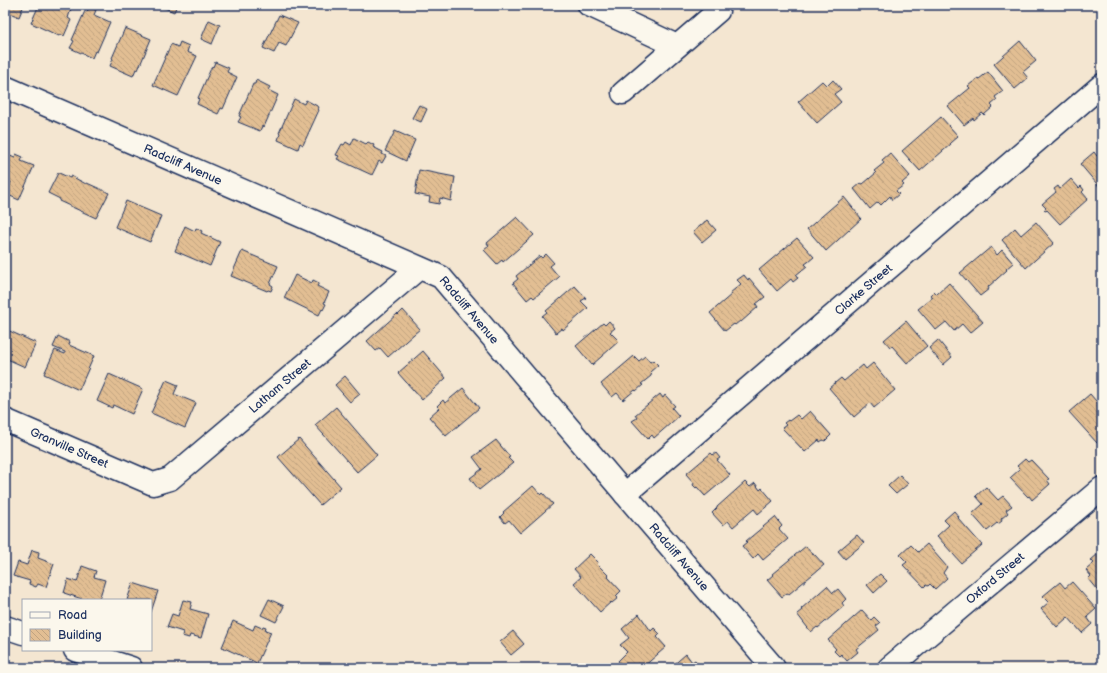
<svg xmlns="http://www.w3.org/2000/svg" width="1107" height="673" font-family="'Balsamiq Sans',sans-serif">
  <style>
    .building { fill: url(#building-back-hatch); stroke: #1b2f5e }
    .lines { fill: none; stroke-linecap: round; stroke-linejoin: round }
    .minor-casing { stroke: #1b2f5e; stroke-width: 25 }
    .minor { stroke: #fbf7ec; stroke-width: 22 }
    .labels { text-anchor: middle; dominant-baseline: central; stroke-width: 3; stroke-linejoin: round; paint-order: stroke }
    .street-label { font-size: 12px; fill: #1b2f5e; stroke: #fbf7ec }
  </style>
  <defs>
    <pattern id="building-back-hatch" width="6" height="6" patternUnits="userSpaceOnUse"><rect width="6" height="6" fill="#e2be93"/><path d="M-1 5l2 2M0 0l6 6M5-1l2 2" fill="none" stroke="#c1a481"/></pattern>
  </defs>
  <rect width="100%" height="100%" fill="#f4e6d1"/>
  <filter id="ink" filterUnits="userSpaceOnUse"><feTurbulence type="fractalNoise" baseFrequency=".025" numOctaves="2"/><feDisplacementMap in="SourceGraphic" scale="8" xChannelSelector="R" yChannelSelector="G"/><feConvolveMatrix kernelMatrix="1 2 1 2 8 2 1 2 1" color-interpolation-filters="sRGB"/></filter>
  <g filter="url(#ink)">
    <g class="building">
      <polygon points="5,5 24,5 19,17 5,11"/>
      <polygon points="39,5 62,5 71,9 68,18 71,20 64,36 60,34 59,36 31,23"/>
      <polygon points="158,5 177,5 174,12"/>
      <polygon points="89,6 96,10 94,15 110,22 97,52 95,51 92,58 70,48 74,41 72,40 85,11 87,12"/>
      <polygon points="279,15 298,23 286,46 279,43 274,53 263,48"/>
      <polygon points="209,20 220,25 212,44 201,39"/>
      <polygon points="125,28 151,39 138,70 136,69 133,76 110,66 113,59 112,58"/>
      <polygon points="1020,41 1036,61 1023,72 1028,78 1015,89 994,64"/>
      <polygon points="180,42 189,46 187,52 197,56 178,96 153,85 171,44 178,47"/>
      <polygon points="215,62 229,68 227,72 237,77 223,109 221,108 218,114 197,104 199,99 198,98 212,66 213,67"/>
      <polygon points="988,72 1003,91 995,97 997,100 991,105 993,107 984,115 982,113 974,120 973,118 964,125 948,106 970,88 968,86 978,78 979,79"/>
      <polygon points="256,80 270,87 268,90 278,95 264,127 262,126 260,131 238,122 241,117 239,116 253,84 255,84"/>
      <polygon points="833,80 841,89 834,94 841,102 817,123 798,102 822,81 827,86"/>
      <polygon points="294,99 304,104 306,100 319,107 318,109 319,110 303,145 300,143 298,149 278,140 280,134 279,133"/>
      <polygon points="419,105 427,109 421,122 412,118"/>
      <polygon points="941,117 958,136 950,143 951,144 920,171 902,151"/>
      <polygon points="395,131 415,140 406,161 385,151"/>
      <polygon points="354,138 366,144 368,142 374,145 373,147 383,152 382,154 386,156 382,163 379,161 372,175 337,159 339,156 336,155 342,144 344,145 346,142 351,145"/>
      <polygon points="1094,152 1097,156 1102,152 1102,190 1080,164"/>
      <polygon points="890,153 910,176 902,183 904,185 896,191 899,194 892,200 890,196 881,205 878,202 870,209 854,189 861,183 863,184 876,173 874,171 884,163 882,160"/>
      <polygon points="5,154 15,158 16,154 23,157 21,161 34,166 19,200 6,194 11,182 8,180 6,185 5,184"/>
      <polygon points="419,170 455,177 451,201 440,198 439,204 429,202 430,197 415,194"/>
      <polygon points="58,173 59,173 70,178 71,176 86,184 87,183 109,193 96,218 59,201 60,199 48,193"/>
      <polygon points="1071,179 1079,188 1081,186 1084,190 1082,192 1088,199 1060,224 1047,210 1046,211 1044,210 1046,208 1042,204 1056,192 1054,189 1058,186 1060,189"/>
      <polygon points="844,197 861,218 860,219 861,219 826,251 807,229"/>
      <polygon points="126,201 161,216 150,242 115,227"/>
      <polygon points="517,217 534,235 503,262 502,260 497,264 484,250 489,246 487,243"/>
      <polygon points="707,220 716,230 702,242 693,232"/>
      <polygon points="1036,222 1054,243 1026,268 1002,240 1015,228 1021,235"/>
      <polygon points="185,226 195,231 196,228 202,231 201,233 220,242 210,266 175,251"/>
      <polygon points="797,238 814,257 808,262 805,264 807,266 796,275 798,278 793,282 791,279 777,291 759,270"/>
      <polygon points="991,247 997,255 1002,250 1013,263 1006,269 1007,270 988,287 989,289 980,296 960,273"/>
      <polygon points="242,251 278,266 270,284 273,286 271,291 268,290 267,291 231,276"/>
      <polygon points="546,254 554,263 550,266 559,277 534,298 532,296 527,300 513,283 518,279 516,276 540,256 542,258"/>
      <polygon points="295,275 312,283 313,280 319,283 317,286 329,292 324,303 326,304 323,310 322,309 319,315 284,298"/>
      <polygon points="744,275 748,280 749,278 765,297 756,304 758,307 741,322 740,321 735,325 734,324 725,331 710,313 732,294 730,293 741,284 737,280"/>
      <polygon points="949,283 983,322 970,333 962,324 954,331 946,322 936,330 918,309 933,297 930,295 934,291 937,294"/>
      <polygon points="575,286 586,298 581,301 588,308 563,330 562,328 556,333 542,316 547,312 546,311"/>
      <polygon points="403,310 420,329 414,334 388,357 380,348 376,351 367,341 397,314 398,315"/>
      <polygon points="609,321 615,328 610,332 619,341 592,365 576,346 603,323 605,325"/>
      <polygon points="906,321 927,346 907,363 892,346 890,347 884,340"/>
      <polygon points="5,329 36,343 25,367 5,358"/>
      <polygon points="58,336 70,342 69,345 94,356 79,390 44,374 55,350 65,354 65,352 53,347"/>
      <polygon points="938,340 952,357 943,365 929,348"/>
      <polygon points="423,351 446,378 422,400 398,373"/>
      <polygon points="634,356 639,361 645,356 650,362 653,360 658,365 650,372 652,374 651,375 651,376 641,384 643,385 636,391 635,390 623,400 617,393 612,397 601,384"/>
      <polygon points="873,363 895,390 874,408 870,403 854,417 829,388 841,378 844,381 863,365 866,369"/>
      <polygon points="109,374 143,389 132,414 113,405 112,408 97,401"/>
      <polygon points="345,376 360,394 350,402 335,385"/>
      <polygon points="166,380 178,385 174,394 196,403 185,428 151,413"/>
      <polygon points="463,388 479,408 446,436 429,417 439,408 437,406 443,400 445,403"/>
      <polygon points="660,394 663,398 665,395 675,406 672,408 679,416 654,438 652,435 648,439 632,421 637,418 635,415"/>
      <polygon points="1090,394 1102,408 1102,438 1097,443 1069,412"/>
      <polygon points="336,407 377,455 357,472 315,425"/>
      <polygon points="810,411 831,435 825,441 823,440 820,442 819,440 805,452 782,428 786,425 784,423 788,420 789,421 797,415 801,419"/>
      <polygon points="299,439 341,487 320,505 278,457"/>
      <polygon points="496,440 510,457 508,458 513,463 479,490 470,478 482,469 473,457"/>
      <polygon points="711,453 713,455 716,453 720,458 717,460 730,475 705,496 697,487 696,488 693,485 694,483 686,474"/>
      <polygon points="1025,459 1028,462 1031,460 1049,479 1047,480 1050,484 1032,500 1029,496 1028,497 1010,478 1020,469 1017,466"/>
      <polygon points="900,475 908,484 896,494 888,486"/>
      <polygon points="745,482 750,487 755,483 760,490 762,488 773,501 758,514 754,509 733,527 728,521 723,525 712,513 717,508 717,507"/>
      <polygon points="533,486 541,495 543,493 553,504 520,533 509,520 505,523 500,517 504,513 503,512"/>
      <polygon points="986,487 998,500 1003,496 1012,506 1006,510 1008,513 1001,519 1002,521 998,524 997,523 987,531 972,514 983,504 976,496"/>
      <polygon points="954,511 959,517 958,518 982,545 961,563 937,536 949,525 944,520"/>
      <polygon points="775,517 782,526 779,529 788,539 763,560 758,554 753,559 742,546 747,542 746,541"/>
      <polygon points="857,535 864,543 845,559 838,551"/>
      <polygon points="927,544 947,567 943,573 947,578 935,589 930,584 928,586 926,585 924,587 903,565 907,562 900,555 911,545 918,552"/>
      <polygon points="806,546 814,555 815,555 824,565 789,594 787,593 782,597 767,580 773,575 772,574"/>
      <polygon points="32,550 39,552 38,558 54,564 46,587 38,584 36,587 29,584 30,581 13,576 18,562 27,565"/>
      <polygon points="590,554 598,562 597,564 609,576 608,577 621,591 616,596 618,598 612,603 611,602 600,612 574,583 581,577 574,569"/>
      <polygon points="1098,554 1101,558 1102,557 1102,587 1097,590 1088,579 1091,576 1086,570 1094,563 1091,560"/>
      <polygon points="82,566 96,571 94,577 105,580 99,600 85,600 64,593 68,579 77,582"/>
      <polygon points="880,574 887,581 874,593 867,585"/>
      <polygon points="1060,582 1065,588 1072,582 1096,609 1087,617 1092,624 1082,633 1068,617 1057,627 1041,609 1049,602 1043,596"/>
      <polygon points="133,583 158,591 151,612 151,600 127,600"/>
      <polygon points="827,586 833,593 838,589 846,599 842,603 844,606 818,628 817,627 811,632 797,614 802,610 801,609"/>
      <polygon points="269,599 284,606 276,622 261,615"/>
      <polygon points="183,600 192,602 190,609 208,614 201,638 190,635 189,638 182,636 183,632 167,627 172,614 178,616"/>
      <polygon points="862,610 871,620 874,617 880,623 876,626 879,630 856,649 858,652 847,661 841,654 839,656 834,651 836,649 828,640"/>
      <polygon points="639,614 651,631 654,628 660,634 657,637 666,647 642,668 624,668 618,661 627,652 620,645 629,638 622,629"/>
      <polygon points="233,621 253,630 255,625 262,628 263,626 266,627 265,630 271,632 257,663 222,647"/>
      <polygon points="513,631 524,644 511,655 500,642"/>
      <polygon points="686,654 692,662 695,660 701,667 670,668"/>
    </g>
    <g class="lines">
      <g class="minor-casing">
        <g id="minor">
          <polyline points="589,5 677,46"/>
          <path id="s1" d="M5,87L441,277L625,494L774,668"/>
          <polyline points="623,93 718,11"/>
          <path id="s2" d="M5,420L153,484L170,479L419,268"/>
          <path id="s3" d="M625,494L1102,85"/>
          <polyline points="5,627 23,633"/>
          <polyline points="75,650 131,668"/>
          <path id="s4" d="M889,668L1102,488"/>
        </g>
      </g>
      <use href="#minor" class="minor"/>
    </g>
  </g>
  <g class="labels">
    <g class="street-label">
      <text stroke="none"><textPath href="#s1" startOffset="194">Radcliff Avenue</textPath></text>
      <text stroke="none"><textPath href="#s3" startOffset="314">Clarke Street</textPath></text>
      <text stroke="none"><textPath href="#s1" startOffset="519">Radcliff Avenue</textPath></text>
      <text stroke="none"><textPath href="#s2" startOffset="323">Latham Street</textPath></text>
      <text stroke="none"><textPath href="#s2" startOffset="70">Granville Street</textPath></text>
      <text stroke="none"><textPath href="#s1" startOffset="843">Radcliff Avenue</textPath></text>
      <text stroke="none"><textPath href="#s4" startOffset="139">Oxford Street</textPath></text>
    </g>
  </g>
  <rect width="1107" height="673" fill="none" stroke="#fbf7ec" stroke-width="20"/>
  <rect x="10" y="10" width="1087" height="653" fill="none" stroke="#1b2f5e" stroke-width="1.5" filter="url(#ink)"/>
  <rect x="22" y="599" width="130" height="52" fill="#fbf7ec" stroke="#a1a7b3"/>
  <rect x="30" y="612" width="20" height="6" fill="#fbf7ec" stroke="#a1a7b3"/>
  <text x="58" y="619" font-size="12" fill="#1b2f5e">Road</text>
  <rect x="30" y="629" width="20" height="12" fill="url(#building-back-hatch)" stroke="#a1a7b3"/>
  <text x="58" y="639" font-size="12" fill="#1b2f5e">Building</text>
</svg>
